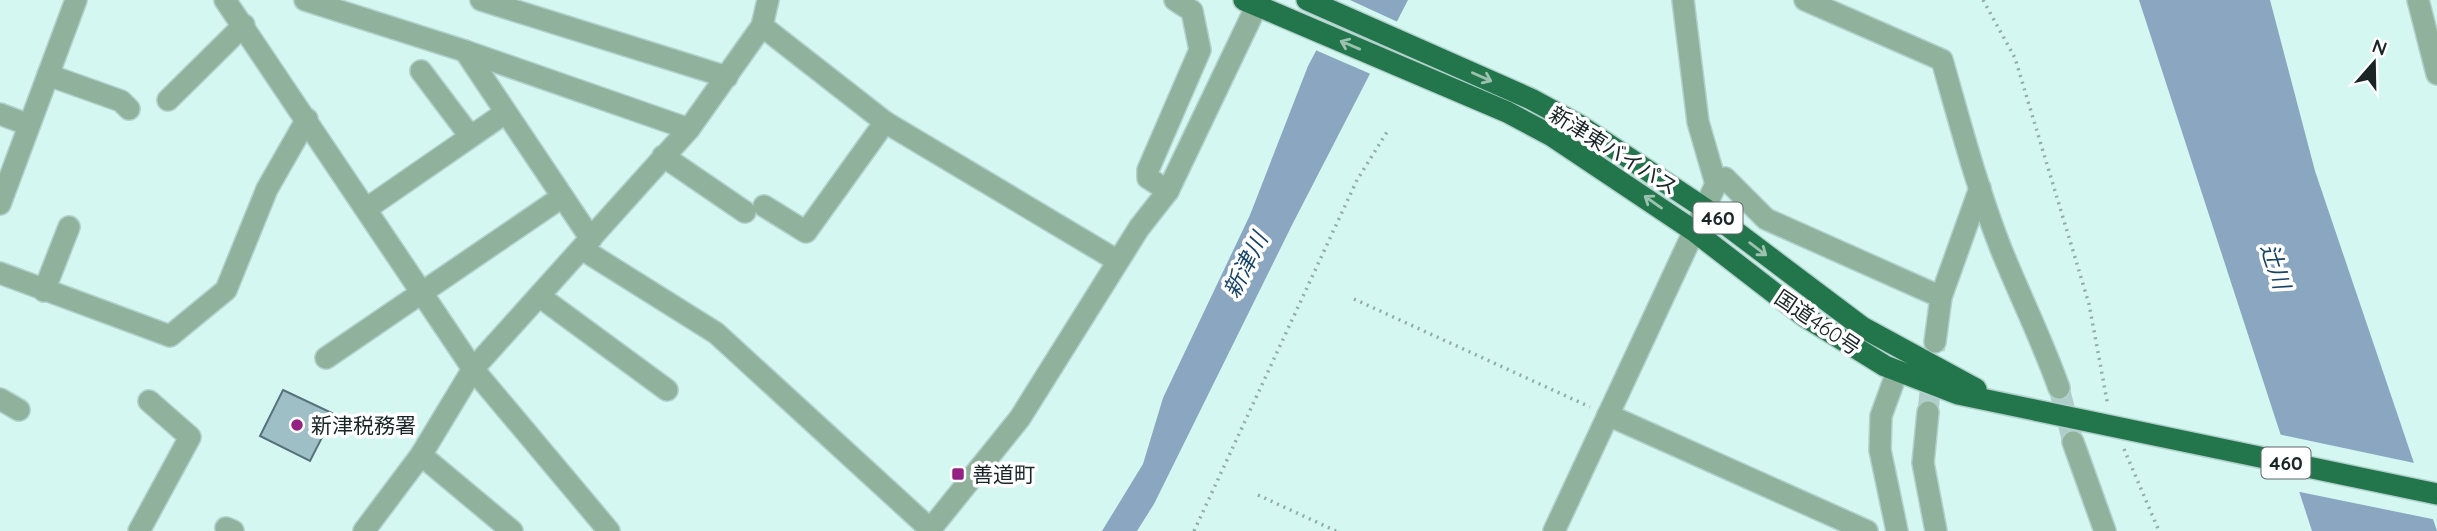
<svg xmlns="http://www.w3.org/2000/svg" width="2437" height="531" font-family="Quicksand,'Noto Sans JP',sans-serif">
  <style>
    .water { fill: #8aa6c0 }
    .pier { fill: #d4f7f2 }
    .building { fill: #9fbfc7; stroke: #55737b; stroke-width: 2 }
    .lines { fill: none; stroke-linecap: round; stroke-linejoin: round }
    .minor-tunnel { stroke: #afcdc9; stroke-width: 21; stroke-dasharray: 21 10; stroke-linecap: butt }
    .minor-casing { stroke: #b2d1cd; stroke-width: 24 }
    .tertiary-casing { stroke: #b2d1cd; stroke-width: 24 }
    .trunk-casing { stroke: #b2d1cd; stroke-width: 24 }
    .path { stroke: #91aca9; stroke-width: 3.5; stroke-dasharray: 2 5; stroke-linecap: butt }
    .minor { stroke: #90b29c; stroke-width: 21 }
    .tertiary { stroke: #90b29c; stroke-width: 21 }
    .trunk { stroke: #23764c; stroke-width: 21 }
    .oneway { stroke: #9cc1ae }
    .poi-dot { fill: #932282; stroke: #fff; stroke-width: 2.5 }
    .labels { text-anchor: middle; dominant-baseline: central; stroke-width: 7; stroke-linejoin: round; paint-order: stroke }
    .shield { fill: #fff; stroke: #5e6766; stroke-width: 2 }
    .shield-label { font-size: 19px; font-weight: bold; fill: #192625 }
    .street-label { font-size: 21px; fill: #192625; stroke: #fff }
    .poi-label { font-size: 21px; fill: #192625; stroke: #fff; text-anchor: start }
    .water-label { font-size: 23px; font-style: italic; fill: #174569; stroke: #fff }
  </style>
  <rect width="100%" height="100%" fill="#d4f7f2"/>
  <g class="water">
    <polygon points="1343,0 1408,0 1293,223 1154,504 1137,531 1102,531 1143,464 1163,398 1250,215 1308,66"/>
    <polygon points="2139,0 2270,0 2315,171 2437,531 2312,531"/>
  </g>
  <g class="pier">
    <polygon points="1339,0 1350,0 1400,23 1373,75 1313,49"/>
    <polygon points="2278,434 2419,464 2437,520 2295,491"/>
  </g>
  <polygon class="building" points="283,390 334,414 310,461 260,436"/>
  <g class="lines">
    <g class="minor-tunnel">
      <polyline points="2059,388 2073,442"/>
      <polyline points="1928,412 1935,342"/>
    </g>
    <g class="minor-casing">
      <g id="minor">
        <polyline points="225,0 473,369 609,531"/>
        <polyline points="305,0 465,51 689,129"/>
        <polyline points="481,0 727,77"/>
        <polyline points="1683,0 1698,122 1716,184"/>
        <path d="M1805,0L1942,60C1960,123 1977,188 2001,249C2020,296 2042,340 2059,388"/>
        <polyline points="2418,0 2437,74"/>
        <polyline points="762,26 885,122 1118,261"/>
        <polyline points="465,51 591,239"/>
        <polyline points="421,71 470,136"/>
        <polyline points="48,75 121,101 129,109"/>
        <polyline points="168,100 244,25"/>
        <polyline points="0,114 29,125"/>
        <polyline points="663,156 745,212"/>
        <polyline points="1168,191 1148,178 1148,170 1200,50 1192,11 1175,0"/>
        <polyline points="0,204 76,0"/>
        <polyline points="764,206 806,232 885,122"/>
        <polyline points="366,209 505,113"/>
        <polyline points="582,249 716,333 930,529"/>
        <polyline points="0,273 170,336 226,290 267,189 307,119"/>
        <polyline points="44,291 69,227"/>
        <polyline points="539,296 667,390"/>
        <polyline points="1935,342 1941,297 1980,188"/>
        <polyline points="326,358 562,197"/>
        <polyline points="1897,372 1881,416 1880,450 1897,531"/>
        <polyline points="0,399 19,410"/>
        <polyline points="1928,412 1923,463 1936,531"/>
        <polyline points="1608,415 1867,531"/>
        <polyline points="2073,442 2105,531"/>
        <polyline points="421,455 512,531"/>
        <polyline points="226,528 233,531"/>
        <polyline points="139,531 190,437 149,401"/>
        <polyline points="1554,531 1716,184 1725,178 1766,219 1941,297"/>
      </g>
    </g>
    <g class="tertiary-casing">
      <g id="tertiary">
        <polyline points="364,531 421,455 473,369 689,129 762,26 768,0"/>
        <polyline points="929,531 1020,418 1139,228 1168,191 1257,5"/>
      </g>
    </g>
    <g class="trunk-casing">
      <g id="trunk">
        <polyline points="1244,0 1507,112 1552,136 1694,231 1804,316 1885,366 1958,394 2437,494"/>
        <polyline points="1307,0 1531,99 1579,125 1704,208 1862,327 1976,389"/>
      </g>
    </g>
    <g class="path">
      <polyline points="1983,0 2015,58 2089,304 2108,406"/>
      <polyline points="1354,299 1590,407"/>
      <polyline points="2124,449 2159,531"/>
      <polyline points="1258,495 1336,531"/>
      <polyline points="1194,531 1357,180 1387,132"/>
    </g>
    <use href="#minor" class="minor"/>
    <use href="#tertiary" class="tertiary"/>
    <use href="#trunk" class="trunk"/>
  </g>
  <defs><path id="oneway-shaft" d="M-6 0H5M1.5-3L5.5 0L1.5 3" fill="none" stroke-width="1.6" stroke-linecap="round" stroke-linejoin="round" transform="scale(1.75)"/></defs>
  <g class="oneway">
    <use href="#oneway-shaft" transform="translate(1350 45) rotate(-157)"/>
    <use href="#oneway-shaft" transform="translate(1482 77) rotate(24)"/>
    <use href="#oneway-shaft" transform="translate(1653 202) rotate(-145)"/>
    <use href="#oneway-shaft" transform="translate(1758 249) rotate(37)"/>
  </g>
  <g class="poi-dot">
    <circle cx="297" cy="425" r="7"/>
    <rect x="951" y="467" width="14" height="14" rx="3.5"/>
  </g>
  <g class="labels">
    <g class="shield">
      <rect x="1693.5" y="202.5" width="49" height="31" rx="5"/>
      <rect x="2261.5" y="447.5" width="49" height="31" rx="5"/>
    </g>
    <g class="shield-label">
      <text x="1718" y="218">460</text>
      <text x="2286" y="463">460</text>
    </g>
    <g class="street-label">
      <text transform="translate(1614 150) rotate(32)">新津東バイパス</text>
      <text transform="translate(1818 322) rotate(34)">国道460号</text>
    </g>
    <g class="poi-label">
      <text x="311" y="425">新津税務署</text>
      <text x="972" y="474">善道町</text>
    </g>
    <g class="water-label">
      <text transform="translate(1245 265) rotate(-63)">新津川</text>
      <text transform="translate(2276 266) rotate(72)">辻川</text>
    </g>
  </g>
  <g transform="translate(2374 63) rotate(20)" stroke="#ffffff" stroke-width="5" paint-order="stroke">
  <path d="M0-5L12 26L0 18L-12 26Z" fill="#192625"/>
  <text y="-10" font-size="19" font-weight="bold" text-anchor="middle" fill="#192625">N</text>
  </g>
</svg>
